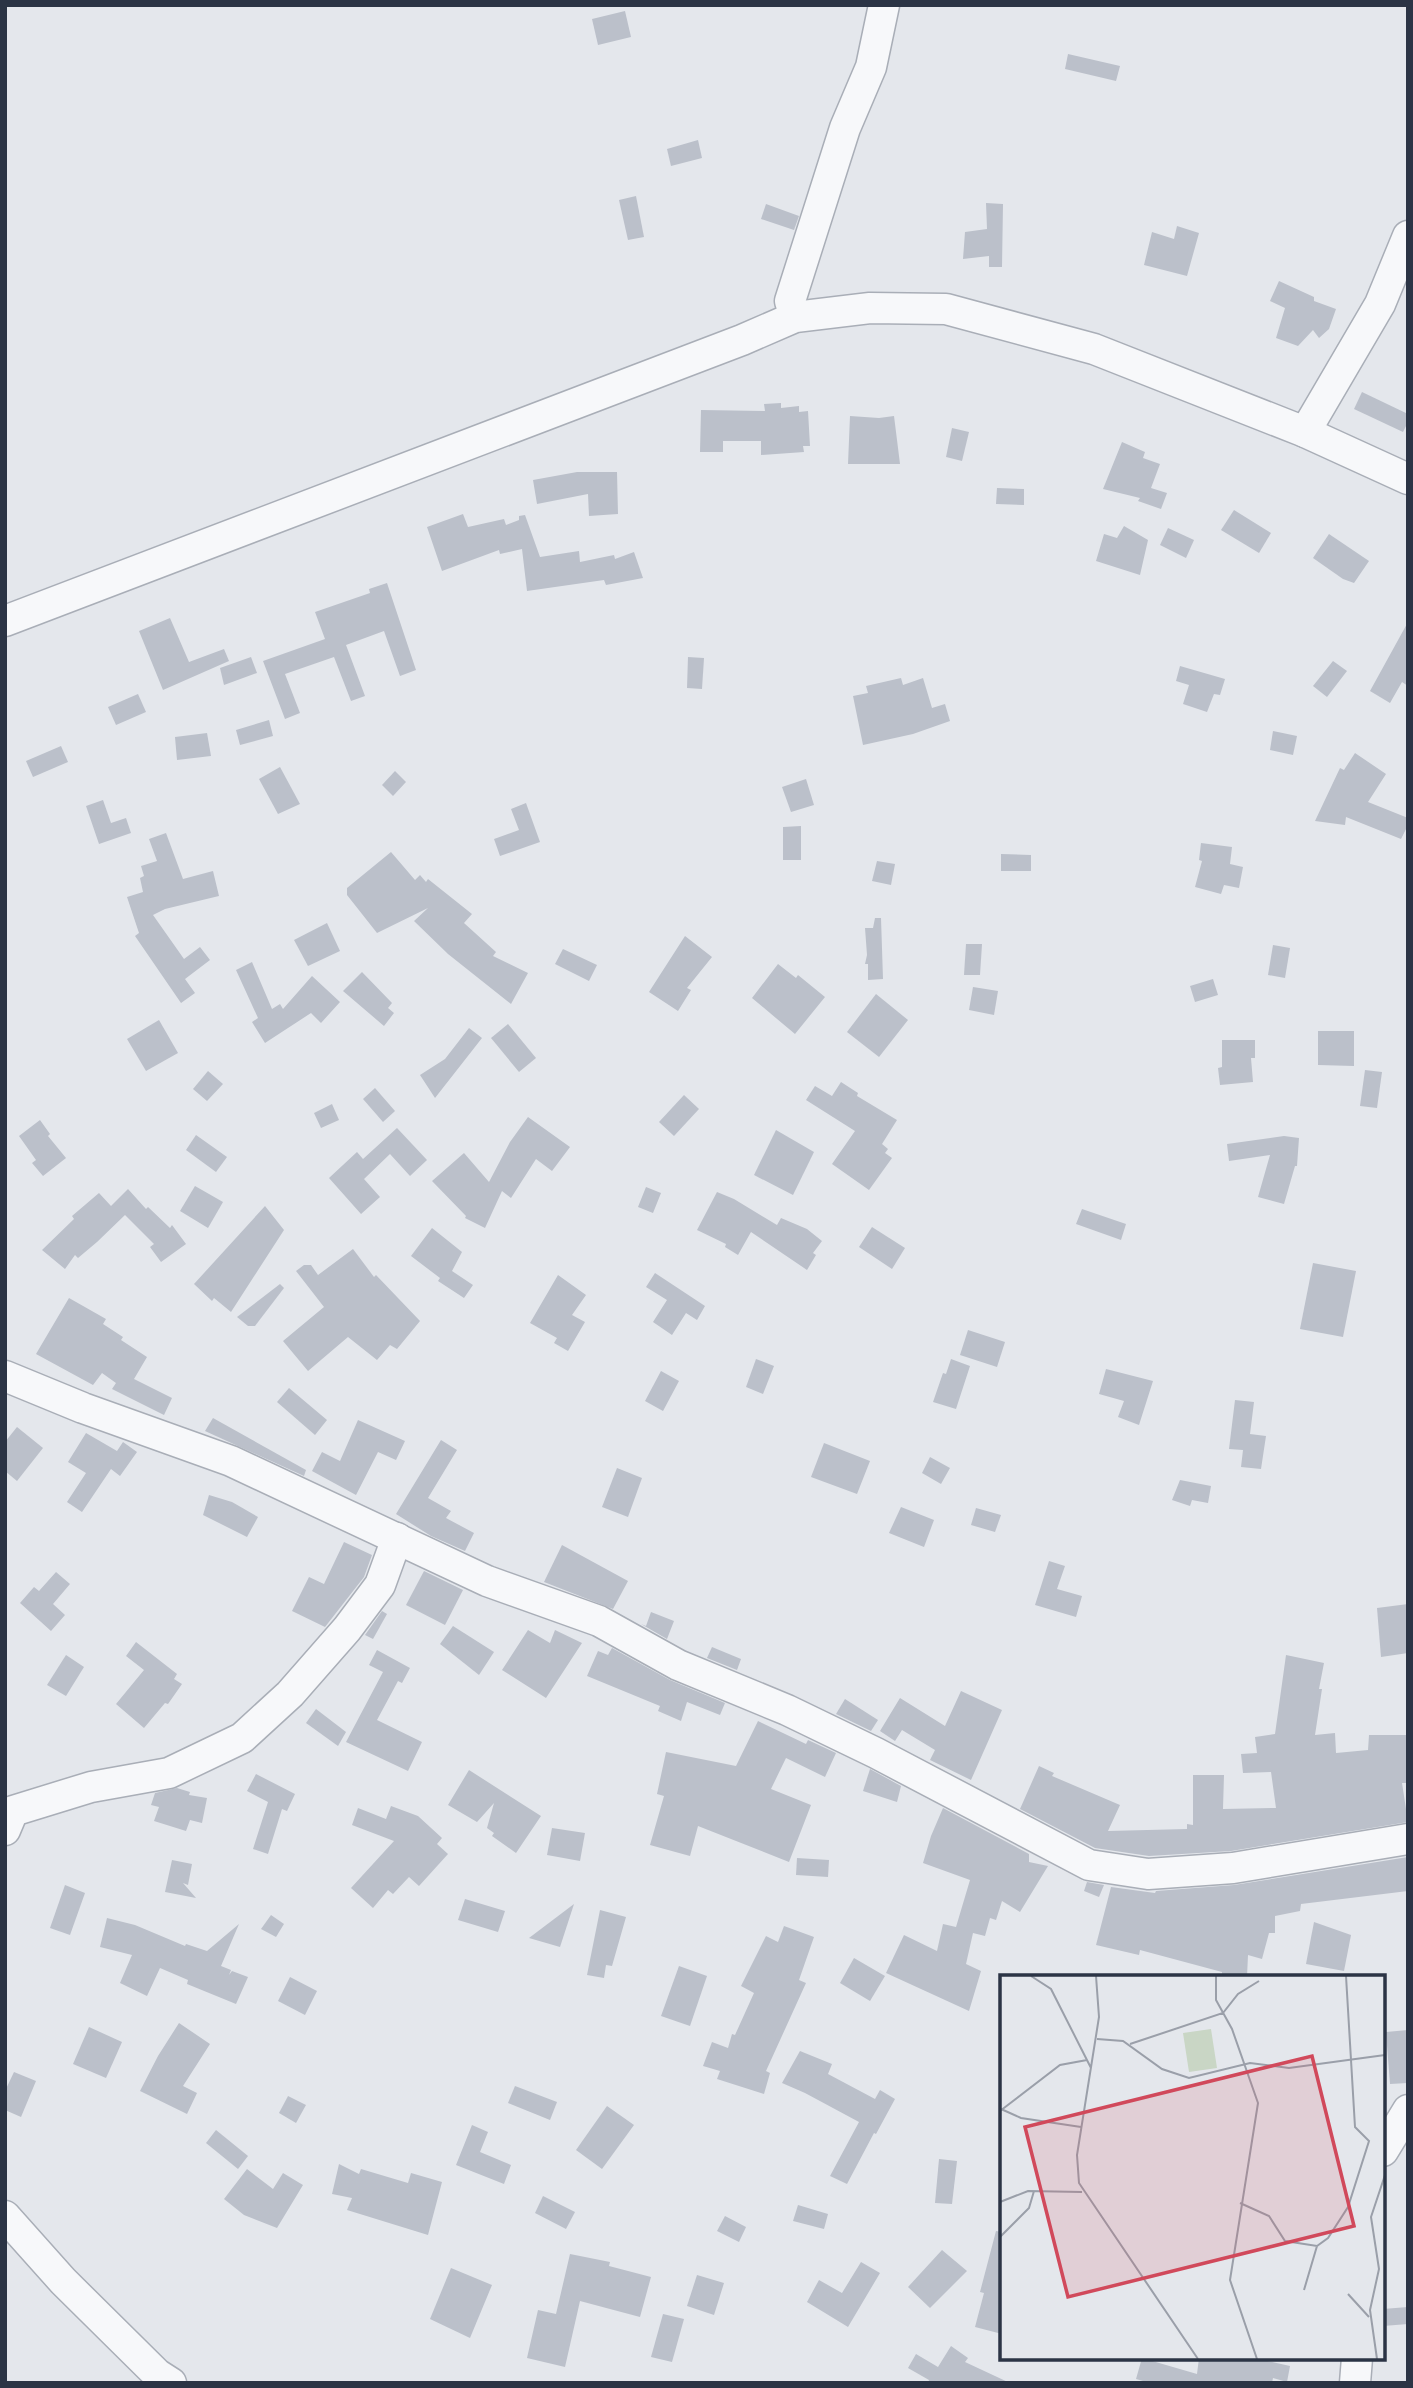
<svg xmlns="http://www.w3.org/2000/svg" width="1413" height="2388" font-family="'Titillium Web',sans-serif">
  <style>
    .building { fill: #bbc0ca }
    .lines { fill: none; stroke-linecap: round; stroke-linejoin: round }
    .minor-casing { stroke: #a9aeb7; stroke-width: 33 }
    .minor { stroke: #f7f8fa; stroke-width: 30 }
    .inset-road { fill: none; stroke: #9a9fa9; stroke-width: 2 }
    .view { fill: #d1495b; fill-opacity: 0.15; stroke: #d1495b; stroke-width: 3.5 }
    .inset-edge { fill: none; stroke: #2b3445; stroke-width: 3.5 }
  </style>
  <rect width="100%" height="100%" fill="#e4e7ec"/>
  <g class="building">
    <polygon points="625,11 631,37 598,45 592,19"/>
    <polygon points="1068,54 1120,66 1116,81 1065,69"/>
    <polygon points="698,140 702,158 671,166 667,149"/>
    <polygon points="636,196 644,237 628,240 619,200"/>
    <polygon points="986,203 1003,204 1002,267 989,267 989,256 963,259 965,232 987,229"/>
    <polygon points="766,204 799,216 794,230 761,219"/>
    <polygon points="1177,226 1199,233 1187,276 1144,265 1152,232 1174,239"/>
    <polygon points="1279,281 1314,297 1314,301 1336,309 1329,329 1319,338 1313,330 1298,346 1276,338 1285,308 1270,301"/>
    <polygon points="1362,392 1408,414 1408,422 1403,432 1354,409"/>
    <polygon points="781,403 781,408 799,406 799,412 808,411 810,446 803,446 804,452 761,455 761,441 723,441 723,452 700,452 701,410 765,411 764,404"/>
    <polygon points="850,416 879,418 894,416 900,464 848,464"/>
    <polygon points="952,428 969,432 962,461 946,457"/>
    <polygon points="1122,442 1145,452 1143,458 1160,464 1151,488 1167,493 1161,509 1138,501 1140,498 1103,489"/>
    <polygon points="577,472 617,472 618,514 589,516 588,494 537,504 533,480"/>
    <polygon points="997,488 1024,489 1024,505 996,504"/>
    <polygon points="1234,510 1271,533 1259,553 1221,530"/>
    <polygon points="463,514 468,527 504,519 506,525 519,520 519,516 525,515 540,557 579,551 580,562 614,555 615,559 634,552 643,578 606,585 604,580 527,591 522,549 500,554 499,550 442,571 427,527"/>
    <polygon points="1124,526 1148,540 1140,575 1096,561 1104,534 1117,538"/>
    <polygon points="1168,528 1194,540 1186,558 1160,545"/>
    <polygon points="1329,534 1369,561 1354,583 1343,579 1313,558"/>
    <polygon points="387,583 416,670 400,676 384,631 346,645 365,696 351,701 334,657 285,674 300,713 285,719 263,661 325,639 315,612 370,593 369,589"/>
    <polygon points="170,618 189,662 224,649 229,661 163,690 139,631"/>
    <polygon points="1408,622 1408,686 1402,682 1390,703 1370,691"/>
    <polygon points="251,657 257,673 224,685 220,668"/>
    <polygon points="688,657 704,658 702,689 687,688"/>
    <polygon points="1333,661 1347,671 1327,697 1313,686"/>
    <polygon points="1180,666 1225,679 1220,695 1214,694 1207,712 1183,704 1189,685 1176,681"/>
    <polygon points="901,678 903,685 923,678 932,708 945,704 950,721 913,734 863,745 853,696 868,693 866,686"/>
    <polygon points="138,694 146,712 116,725 108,707"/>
    <polygon points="269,720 273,736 240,745 236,730"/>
    <polygon points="1273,731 1297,736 1293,755 1270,750"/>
    <polygon points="207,733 211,756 177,760 175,737"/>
    <polygon points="61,746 68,762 33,777 26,761"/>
    <polygon points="1355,753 1386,774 1368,802 1408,818 1408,825 1401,839 1346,817 1345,825 1315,821 1340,768 1344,770"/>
    <polygon points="280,767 300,804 278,814 259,779"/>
    <polygon points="395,771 406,782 393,796 382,785"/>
    <polygon points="806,779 814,805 791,812 782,787"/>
    <polygon points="103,800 111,823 126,818 131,833 99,844 86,806"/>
    <polygon points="526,803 540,842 500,856 494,839 519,830 511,809"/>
    <polygon points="801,826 801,860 783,860 783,827"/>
    <polygon points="166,833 183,879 213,871 219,896 165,909 153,915 184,959 200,947 210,960 185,979 195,993 181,1003 135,936 139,933 127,897 143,892 140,878 144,876 141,866 157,861 149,839"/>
    <polygon points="1201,843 1232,847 1230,864 1243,867 1239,888 1224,885 1221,894 1195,887 1202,861 1199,860"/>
    <polygon points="391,852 415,880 420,875 426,882 428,879 472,914 464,923 496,952 493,956 528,973 511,1004 448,954 414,921 428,908 377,933 347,895 347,888"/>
    <polygon points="1001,854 1031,855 1031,871 1001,871"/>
    <polygon points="877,861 895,864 891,885 872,881"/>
    <polygon points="875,918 881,918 883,979 868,980 868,964 865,964 867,955 865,928 873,928"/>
    <polygon points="327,923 340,951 308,966 294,940"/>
    <polygon points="685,936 712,957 687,988 691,990 678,1011 649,992"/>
    <polygon points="966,944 982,944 980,975 964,975"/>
    <polygon points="1273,945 1290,948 1285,978 1268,975"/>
    <polygon points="563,949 597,965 589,981 555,964"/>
    <polygon points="252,962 272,1009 280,1004 283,1009 312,976 340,1002 321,1023 311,1013 265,1043 252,1022 258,1018 236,970"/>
    <polygon points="778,964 796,978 798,975 825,997 795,1034 752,998"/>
    <polygon points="362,972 392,1003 388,1008 394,1013 384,1026 343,991"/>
    <polygon points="1213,979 1218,995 1195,1002 1190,986"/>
    <polygon points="973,987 998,991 994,1015 969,1010"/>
    <polygon points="876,994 908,1020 879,1057 847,1032"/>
    <polygon points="159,1020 178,1053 146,1071 127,1039"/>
    <polygon points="508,1024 536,1058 519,1072 491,1038"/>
    <polygon points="469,1028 482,1038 435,1098 420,1075 445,1059"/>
    <polygon points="1318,1031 1354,1031 1354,1066 1318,1065"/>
    <polygon points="1222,1040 1255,1040 1255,1058 1251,1058 1253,1082 1220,1085 1218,1068 1222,1067"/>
    <polygon points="1365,1070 1382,1072 1377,1108 1360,1106"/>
    <polygon points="208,1071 223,1084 207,1101 193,1089"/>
    <polygon points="841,1082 858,1093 857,1096 897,1120 882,1144 888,1149 885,1153 892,1158 869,1190 832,1164 855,1131 806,1100 815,1086 832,1096"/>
    <polygon points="375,1088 395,1111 383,1122 363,1099"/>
    <polygon points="684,1095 699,1109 674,1136 659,1122"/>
    <polygon points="332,1104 339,1120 321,1128 314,1113"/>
    <polygon points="528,1117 570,1147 552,1171 536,1159 511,1198 502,1191 485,1228 465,1218 466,1216 432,1181 464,1153 489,1182 510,1142"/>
    <polygon points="40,1120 50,1134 48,1136 66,1158 43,1176 32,1163 36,1160 19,1136"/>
    <polygon points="397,1128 427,1160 410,1176 390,1154 364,1179 380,1197 361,1214 329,1178 357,1152 363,1159"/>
    <polygon points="776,1130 814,1152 793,1195 754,1175"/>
    <polygon points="196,1135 227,1157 216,1172 186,1150"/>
    <polygon points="1284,1136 1299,1138 1297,1166 1295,1166 1284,1204 1258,1197 1270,1155 1229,1161 1227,1144"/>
    <polygon points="195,1186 223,1202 208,1228 180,1211"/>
    <polygon points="646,1187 661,1193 653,1213 638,1207"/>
    <polygon points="128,1189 146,1209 148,1207 170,1228 172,1225 186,1244 161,1262 150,1247 154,1244 125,1215 97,1242 78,1258 75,1255 65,1269 42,1250 74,1219 72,1216 99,1193 111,1206"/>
    <polygon points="717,1192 734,1199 777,1225 781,1218 807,1229 822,1241 813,1253 816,1255 807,1270 751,1232 738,1255 725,1247 726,1244 697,1230"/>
    <polygon points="265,1206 284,1230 231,1312 214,1298 212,1301 194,1284"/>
    <polygon points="1082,1209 1126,1224 1121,1240 1076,1224"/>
    <polygon points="872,1227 905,1248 892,1269 859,1247"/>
    <polygon points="432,1228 462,1252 452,1271 473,1285 464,1298 438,1281 440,1278 411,1256"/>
    <polygon points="353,1249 374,1277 376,1275 420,1321 397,1349 390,1345 377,1360 348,1337 308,1371 283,1341 324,1307 296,1271 304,1265 311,1265 318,1275"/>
    <polygon points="1313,1263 1356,1271 1343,1337 1300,1329"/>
    <polygon points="655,1273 705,1306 697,1320 686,1313 672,1335 653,1322 667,1300 646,1287"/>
    <polygon points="558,1275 586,1295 572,1315 585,1322 568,1351 554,1343 557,1338 530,1323"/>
    <polygon points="280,1284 284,1288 255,1326 248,1326 237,1317"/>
    <polygon points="69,1298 106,1319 103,1324 123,1337 121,1340 147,1357 134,1379 172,1398 164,1415 112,1389 116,1383 102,1373 93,1385 36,1354"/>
    <polygon points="968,1330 1005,1342 997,1367 960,1355"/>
    <polygon points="756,1359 774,1366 763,1394 746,1387"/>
    <polygon points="951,1359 970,1366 956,1409 933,1402 943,1373 946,1374"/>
    <polygon points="1106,1369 1153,1381 1139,1425 1118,1417 1124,1401 1099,1394"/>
    <polygon points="661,1371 679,1381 663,1411 645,1401"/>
    <polygon points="289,1388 327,1420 315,1435 277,1402"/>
    <polygon points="1235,1400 1254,1402 1250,1434 1266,1436 1261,1469 1241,1467 1243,1450 1229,1449"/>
    <polygon points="213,1418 306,1470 304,1476 205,1431"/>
    <polygon points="358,1420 405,1441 396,1460 378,1452 356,1495 312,1471 322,1452 340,1461"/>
    <polygon points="17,1427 43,1448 17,1481 5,1471 5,1442"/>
    <polygon points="86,1433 117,1451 123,1442 137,1452 120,1476 111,1469 82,1512 67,1502 86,1473 68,1462"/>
    <polygon points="441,1440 457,1450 428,1498 451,1511 446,1518 474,1533 465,1551 431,1536 396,1514"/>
    <polygon points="824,1443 870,1461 857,1494 811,1477"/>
    <polygon points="930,1457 950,1468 941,1484 922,1473"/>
    <polygon points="617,1468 642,1478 628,1517 602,1507"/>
    <polygon points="1180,1480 1211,1486 1208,1503 1192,1500 1190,1506 1172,1500"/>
    <polygon points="209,1495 232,1502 258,1517 247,1537 203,1515"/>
    <polygon points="901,1507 934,1520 924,1547 889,1533"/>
    <polygon points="976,1508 1001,1515 995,1532 971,1525"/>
    <polygon points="344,1542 372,1555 364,1577 325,1627 292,1611 309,1577 324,1584"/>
    <polygon points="562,1545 628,1581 613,1609 544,1582"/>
    <polygon points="1049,1561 1065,1566 1057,1589 1082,1596 1076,1617 1035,1605"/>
    <polygon points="424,1571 463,1590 445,1625 406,1605"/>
    <polygon points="56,1572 70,1584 53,1604 65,1615 51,1631 20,1603 34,1587 39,1591"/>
    <polygon points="1408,1604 1408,1653 1381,1657 1377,1608"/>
    <polygon points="382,1611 387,1614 373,1639 365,1635"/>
    <polygon points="651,1612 674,1621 667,1639 641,1624 646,1626"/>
    <polygon points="453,1626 494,1652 479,1675 440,1644"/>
    <polygon points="528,1630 550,1643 555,1630 582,1643 546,1698 502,1670"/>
    <polygon points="136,1642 177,1674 174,1679 182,1684 168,1704 165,1703 144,1728 116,1704 144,1670 126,1656"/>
    <polygon points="712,1647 741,1659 737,1670 707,1658"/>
    <polygon points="612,1648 670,1680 725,1703 720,1715 687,1702 681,1721 658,1711 660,1706 587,1676 598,1651 608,1655"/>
    <polygon points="377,1650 410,1668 402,1683 398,1681 377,1720 422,1742 408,1771 346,1742 383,1672 369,1665"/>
    <polygon points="66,1655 84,1667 66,1696 47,1685"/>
    <polygon points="1286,1655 1324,1663 1319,1689 1322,1689 1315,1735 1335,1733 1336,1753 1368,1750 1369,1735 1408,1735 1408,1783 1402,1783 1408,1822 1231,1851 1149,1856 1095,1848 1020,1809 1039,1766 1054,1773 1052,1776 1120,1805 1108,1831 1187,1829 1187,1824 1193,1825 1193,1775 1224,1775 1223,1809 1276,1808 1271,1772 1243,1773 1241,1754 1257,1753 1255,1737 1275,1734"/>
    <polygon points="961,1691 1002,1710 971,1780 930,1760 935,1750 902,1730 895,1741 880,1731 900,1698 945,1726"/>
    <polygon points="845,1699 878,1720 871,1731 836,1714"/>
    <polygon points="316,1709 346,1732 338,1746 306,1723"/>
    <polygon points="758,1721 806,1744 808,1740 836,1753 825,1777 786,1758 771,1789 811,1805 789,1862 698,1826 690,1856 650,1845 664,1796 657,1794 666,1752 736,1766"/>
    <polygon points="870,1769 901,1786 897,1802 863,1791"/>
    <polygon points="469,1770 541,1816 516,1853 492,1836 494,1833 487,1828 494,1803 477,1822 448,1805"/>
    <polygon points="256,1774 295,1794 287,1811 282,1809 268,1854 253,1849 268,1802 247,1791"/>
    <polygon points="177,1788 190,1792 189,1795 207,1798 202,1823 190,1820 186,1831 154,1821 159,1807 151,1805 155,1793"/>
    <polygon points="391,1806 418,1816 442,1838 437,1844 448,1854 419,1886 409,1877 393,1894 388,1890 373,1908 351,1888 394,1841 352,1825 358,1808 386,1819"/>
    <polygon points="943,1808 1029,1854 1029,1862 1048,1866 1020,1912 1002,1901 996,1920 990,1918 985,1936 973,1933 966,1964 981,1971 969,2011 886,1973 904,1935 937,1951 943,1924 956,1927 970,1880 923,1863 931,1836"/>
    <polygon points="552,1828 585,1833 580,1861 547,1855"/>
    <polygon points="1408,1857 1408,1891 1301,1904 1300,1911 1275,1916 1275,1933 1269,1933 1262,1959 1248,1955 1247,1977 1222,1977 1222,1972 1140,1950 1139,1955 1096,1945 1111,1887 1155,1893 1156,1891 1234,1885"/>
    <polygon points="797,1858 829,1860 828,1877 796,1875"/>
    <polygon points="172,1860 192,1864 188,1885 183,1883 196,1898 165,1892"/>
    <polygon points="1087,1882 1104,1885 1099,1897 1084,1891"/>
    <polygon points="65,1885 85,1893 70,1935 50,1928"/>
    <polygon points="465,1899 505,1911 498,1932 458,1920"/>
    <polygon points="574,1904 560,1947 529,1938"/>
    <polygon points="600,1910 626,1917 612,1966 606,1965 604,1978 587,1975"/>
    <polygon points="271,1915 284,1924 276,1937 261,1929"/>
    <polygon points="107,1918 135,1925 185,1946 186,1944 207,1951 239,1924 221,1966 231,1970 229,1975 232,1971 248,1977 236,2004 187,1984 188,1980 160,1968 147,1996 120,1983 132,1955 100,1947"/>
    <polygon points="1314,1922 1351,1935 1344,1971 1306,1964"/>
    <polygon points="784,1926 814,1937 799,1980 806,1983 766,2071 770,2073 764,2094 717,2079 720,2071 703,2066 712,2042 728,2048 732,2034 735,2035 754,1993 741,1986 766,1936 778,1942"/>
    <polygon points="854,1958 885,1976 870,2001 840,1983"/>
    <polygon points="679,1966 707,1976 690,2026 661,2016"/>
    <polygon points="290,1977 317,1991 305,2015 278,2001"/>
    <polygon points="179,2023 210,2044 183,2086 197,2093 187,2114 140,2091 158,2056"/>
    <polygon points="89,2027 122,2042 106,2078 73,2064"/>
    <polygon points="1408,2030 1408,2083 1390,2084 1386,2032"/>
    <polygon points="800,2051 832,2064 828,2074 875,2099 880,2090 895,2099 876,2134 874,2133 847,2184 830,2176 859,2122 805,2093 782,2083"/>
    <polygon points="14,2072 36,2081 21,2117 5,2110 5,2091"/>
    <polygon points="515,2086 557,2102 550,2120 508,2103"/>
    <polygon points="288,2096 306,2105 296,2123 279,2113"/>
    <polygon points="607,2106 634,2125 602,2169 576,2150"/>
    <polygon points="472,2125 488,2132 480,2152 511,2165 504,2184 456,2165"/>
    <polygon points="216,2130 248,2156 238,2169 206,2143"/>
    <polygon points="939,2159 957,2161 952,2204 935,2203"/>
    <polygon points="339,2164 359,2174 361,2169 408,2183 411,2173 442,2182 428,2235 347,2210 352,2198 332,2194"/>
    <polygon points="247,2169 273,2189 283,2173 303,2185 277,2228 244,2215 224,2199"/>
    <polygon points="543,2196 575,2212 566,2229 535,2213"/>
    <polygon points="798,2205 828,2214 824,2229 793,2221"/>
    <polygon points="725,2216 746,2227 739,2242 717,2231"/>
    <polygon points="996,2231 1002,2232 1002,2334 975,2327 984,2293 980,2292"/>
    <polygon points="942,2250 967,2271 930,2308 908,2287"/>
    <polygon points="570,2254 610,2262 609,2266 651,2277 640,2317 580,2301 565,2367 527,2358 538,2310 556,2314"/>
    <polygon points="861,2262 880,2273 848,2327 807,2302 819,2280 842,2293"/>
    <polygon points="451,2268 492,2285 470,2338 430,2319"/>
    <polygon points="697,2275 724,2283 714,2315 687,2306"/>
    <polygon points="1408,2307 1408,2324 1383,2326 1383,2309"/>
    <polygon points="663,2314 684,2319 672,2362 651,2357"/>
    <polygon points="951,2346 968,2358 965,2362 1010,2383 928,2383 929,2380 908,2368 916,2354 938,2367"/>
    <polygon points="1142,2358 1197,2374 1199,2358 1240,2358 1262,2361 1263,2360 1290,2366 1287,2382 1273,2378 1272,2383 1150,2383 1136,2379"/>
  </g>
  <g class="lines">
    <g class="minor-casing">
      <g id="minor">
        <polyline points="795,317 790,301 845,128 871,67 884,5"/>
        <polyline points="1305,432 1380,304 1408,236"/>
        <polyline points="5,621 742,340 795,317 870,308 946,309 1094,349 1305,432 1408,479"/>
        <polyline points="5,1376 83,1408 231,1461 487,1581 599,1621 678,1665 787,1710 876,1753 1089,1865 1148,1874 1233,1868 1408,1839"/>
        <polyline points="5,1830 13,1811 91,1787 169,1773 242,1738 290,1694 347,1629 380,1585 397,1538"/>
        <polyline points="1383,2151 1408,2110"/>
        <polyline points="5,2216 63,2281 157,2374 171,2383"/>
        <polyline points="1355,2383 1357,2358"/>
      </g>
    </g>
    <use href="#minor" class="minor"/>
  </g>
  <g transform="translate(1000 1975)">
    <rect width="385" height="385" fill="#e4e7ec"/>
    <path d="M211,54L217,93L189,97L183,58Z" fill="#c9d6c5"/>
    <path class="inset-road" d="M31,1L51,14L91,93M96,1L99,42L77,180L79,208L198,384M216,1V25L232,54L258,128L230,305L257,384M97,64L123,66L162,94L189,103L250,88L289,93L385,80M130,69L223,38L238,19L259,6M1,134L21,143L81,152M0,136L60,90L87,85M0,227L28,216L82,217M240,228L269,241L285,266L317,271L328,263L348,232L369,166L355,152L346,1M0,262L29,233L34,216M304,315L317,271M348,319L369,342M377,384L370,335L379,294L371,242L385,200"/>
    <path class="view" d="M312,81L354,251L68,322L25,152Z"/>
    <rect width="385" height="385" class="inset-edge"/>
  </g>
  <rect width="1413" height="2388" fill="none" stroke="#2b3445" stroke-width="14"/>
</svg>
